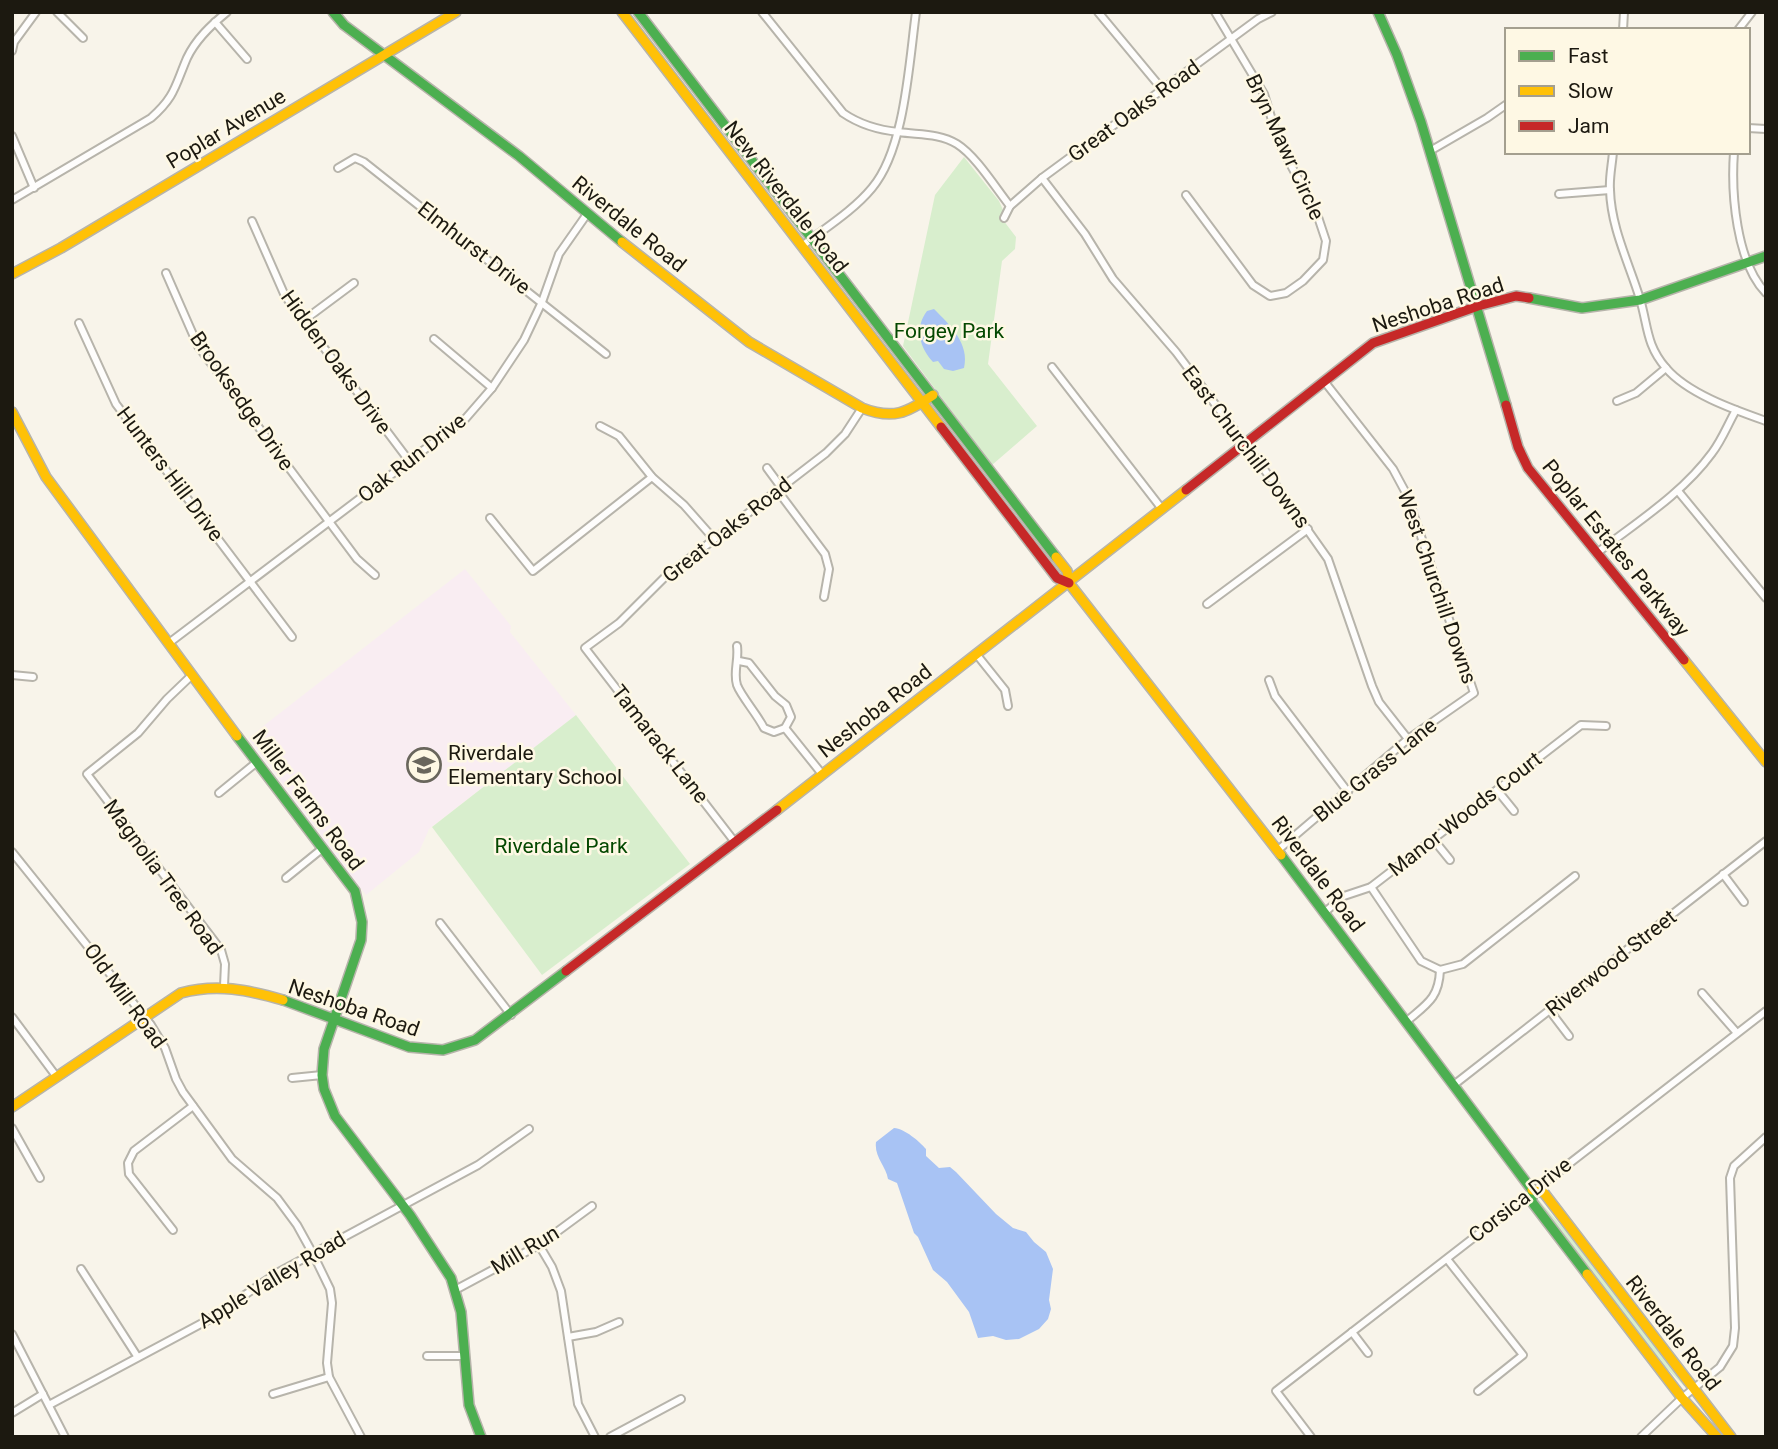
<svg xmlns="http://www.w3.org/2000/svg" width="1778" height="1449" font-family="Roboto,sans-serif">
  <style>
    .education { fill: #f9edf2 }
    .green { fill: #d8eecd }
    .water { fill: #a8c3f4 }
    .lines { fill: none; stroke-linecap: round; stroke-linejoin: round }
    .street-casing { stroke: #b7b4ab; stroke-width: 10 }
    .fast-casing { stroke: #b7b4ab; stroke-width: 12 }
    .slow-casing { stroke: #b7b4ab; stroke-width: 12 }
    .jam-casing { stroke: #b7b4ab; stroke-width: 12 }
    .street { stroke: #fefdfc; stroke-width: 6 }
    .fast { stroke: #4caf50; stroke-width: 9 }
    .slow { stroke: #ffc107; stroke-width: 9 }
    .jam { stroke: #c62828; stroke-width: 9 }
    .labels { text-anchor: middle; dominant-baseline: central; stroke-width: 5; stroke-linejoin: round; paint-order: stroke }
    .street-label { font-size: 21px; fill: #1c1910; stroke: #fef8e4 }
    .park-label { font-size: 21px; fill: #044800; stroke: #fef8e4 }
    .poi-label { font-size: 21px; fill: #1c1910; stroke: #fef8e4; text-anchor: start }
  </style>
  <rect width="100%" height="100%" fill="#f8f4ea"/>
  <polygon class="education" points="465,569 499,611 511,626 510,632 576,715 429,829 419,852 366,895 248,738"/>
  <g class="green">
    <polygon points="964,157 999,201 1003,210 1000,216 1016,237 1015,249 1002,261 988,364 1037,426 992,465 903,346 935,195"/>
    <polygon points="576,715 690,864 542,975 432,827"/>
    <polygon points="1536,1197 1579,1246 1685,1383 1684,1386 1653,1354 1535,1199"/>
  </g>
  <g class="water">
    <path d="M934,309C950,325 970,344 964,368L953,371L944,369L938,361L933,362C920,348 914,328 927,311Z"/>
    <path d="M894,1128C905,1129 919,1141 926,1149V1156L939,1168L950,1167L956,1172L996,1214L1013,1228L1026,1232L1034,1242L1046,1252L1053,1269L1049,1300L1051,1309L1048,1319L1039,1329L1019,1339L1006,1340L993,1336L978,1338L969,1312L947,1282L933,1270L918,1237L914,1233L897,1183L888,1179C886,1166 874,1157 876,1142Z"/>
  </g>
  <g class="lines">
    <g class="street-casing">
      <g id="street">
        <polyline points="57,12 83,38"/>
        <path d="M762,12L843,113C859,124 878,130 899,132C918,135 939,133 957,144C976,156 995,187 1010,206"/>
        <polyline points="1098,12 1162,89"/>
        <polyline points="215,22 247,59"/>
        <polyline points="1623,30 1624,12"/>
        <polyline points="1738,30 1752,12"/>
        <polyline points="12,51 14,42 36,12"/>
        <polyline points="1748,128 1766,129"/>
        <polyline points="12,136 34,188"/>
        <polyline points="1430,151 1487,118 1507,104"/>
        <path d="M1613,152C1612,165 1609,178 1610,190C1611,228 1629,263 1640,299C1648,326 1646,345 1666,368C1688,394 1735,410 1766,421"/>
        <path d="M1734,152C1731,193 1736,262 1766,293"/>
        <polyline points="338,168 355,158 364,162 606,354"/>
        <polyline points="1042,178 1085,234 1113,279 1176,352 1275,484 1328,559 1372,686 1379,702 1408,739"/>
        <polyline points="1559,194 1610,190"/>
        <polyline points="1186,195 1253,285 1270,296 1286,293 1303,281 1323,260 1326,241 1317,214 1279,143 1264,94 1215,12"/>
        <path d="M12,200L151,118C175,97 175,86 187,58C196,39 211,25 227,12"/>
        <polyline points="1004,218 1010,206 1042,178 1258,19 1272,12"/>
        <polyline points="252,221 285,296 410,462"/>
        <path d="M802,246C825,228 853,211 872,188C905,149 909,63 916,12"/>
        <polyline points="166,273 198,346 357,559 375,575"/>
        <polyline points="303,321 354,283"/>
        <polyline points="79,323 116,404 292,637"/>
        <polyline points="434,339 492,388"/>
        <polyline points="1052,367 1162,509"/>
        <polyline points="1617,401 1636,393 1666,368"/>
        <polyline points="600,426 619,436 652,477 684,505 714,539"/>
        <polyline points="767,468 781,487"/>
        <polyline points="777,490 825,554 829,569 824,597"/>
        <polyline points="1678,491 1766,598"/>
        <polyline points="490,518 533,571 652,477"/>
        <path d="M1597,553C1637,522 1682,494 1712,453C1722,440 1728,424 1736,410"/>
        <polyline points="1207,604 1308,529"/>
        <polyline points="169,643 466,418 492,388 524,340 542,302 559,254 587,214"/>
        <path d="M737,646C739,661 733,672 737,685C741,696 757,714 764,728L774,732L785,728L822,774"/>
        <polyline points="977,655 1005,690 1008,706"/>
        <polyline points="739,661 749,663 775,696 786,705 791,717 785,728"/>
        <polyline points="12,675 33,677"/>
        <polyline points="191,676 167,699 138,733 87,774 221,950 225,964 224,986"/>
        <polyline points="1269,680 1275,696 1348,792"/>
        <polyline points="1497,790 1514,811"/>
        <polyline points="219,793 257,762"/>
        <polyline points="1433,839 1450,860"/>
        <polyline points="734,841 585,648 619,623 664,578 826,453 845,434 862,408"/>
        <polyline points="1278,850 1408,739 1474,693 1407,495 1393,469 1324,381"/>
        <polyline points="12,852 151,1025 165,1048 176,1079 183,1092 232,1159 277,1198 297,1225 313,1254 330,1289 332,1303 327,1363 329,1377 361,1437"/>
        <polyline points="1723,874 1744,902"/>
        <polyline points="286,878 323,848"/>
        <polyline points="1371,887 1421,961 1440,970"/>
        <polyline points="1325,912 1344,896 1371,887 1581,725 1606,726"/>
        <polyline points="440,923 511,1015"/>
        <polyline points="1440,970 1463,964 1575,876"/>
        <polyline points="1702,993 1737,1033"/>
        <polyline points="1550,1011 1569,1036"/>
        <polyline points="12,1017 56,1076"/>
        <path d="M1407,1021C1427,1004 1439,998 1440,970"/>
        <polyline points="292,1078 322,1075"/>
        <polyline points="1455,1084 1766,841"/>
        <polyline points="12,1128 40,1178"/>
        <polyline points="173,1230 129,1174 128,1163 134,1151 193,1106"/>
        <polyline points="539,1245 552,1267 561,1291 578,1404 595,1437"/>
        <polyline points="1447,1259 1523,1355 1478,1391"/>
        <polyline points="81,1269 137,1356"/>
        <polyline points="455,1290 539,1245 592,1206"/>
        <polyline points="1352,1332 1368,1353"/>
        <polyline points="12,1334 65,1437"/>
        <polyline points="568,1337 596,1332 619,1322"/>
        <polyline points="427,1356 464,1356"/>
        <polyline points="273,1394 329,1377"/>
        <polyline points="49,1405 208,1320 277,1273 478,1165 529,1129"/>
        <polyline points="12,1413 43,1394"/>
        <polyline points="610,1437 681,1399"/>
        <polyline points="1311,1437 1276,1391 1766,1011"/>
        <polyline points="1641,1437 1682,1398 1720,1367 1733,1346 1735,1328 1730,1178 1734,1166 1766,1137"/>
      </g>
    </g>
    <g class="fast-casing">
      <g id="fast">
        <polyline points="333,12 344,25 519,156 622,242"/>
        <polyline points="638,12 1056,557"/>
        <polyline points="1378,12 1397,55 1421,122 1506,405"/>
        <polyline points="1529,298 1582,308 1640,300 1766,256"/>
        <polyline points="237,736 355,891 362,922 361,940 324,1049 322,1075 324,1089 335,1116 410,1215 451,1278 461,1312 469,1405 481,1437"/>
        <polyline points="1281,855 1532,1190 1532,1202 1587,1274"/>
        <polyline points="283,1000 409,1047 443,1050 475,1040 566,971"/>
      </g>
    </g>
    <g class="slow-casing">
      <g id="slow">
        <polyline points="622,12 941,427"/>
        <path d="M622,242L749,342L862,408C893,420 907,413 933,395"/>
        <polyline points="12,274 61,248 456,12"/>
        <polyline points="12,412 46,477 237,736"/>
        <polyline points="1056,557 1067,571 1069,583 1281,855"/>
        <polyline points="1684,660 1766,762"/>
        <polyline points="777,810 1186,490"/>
        <path d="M12,1107L181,993C217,983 248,990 283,1000"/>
        <polyline points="1532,1190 1544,1193 1731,1437"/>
        <polyline points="1587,1274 1682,1398 1717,1437"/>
      </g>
    </g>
    <g class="jam-casing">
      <g id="jam">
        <polyline points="1506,405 1518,447 1528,468 1684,660"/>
        <polyline points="941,427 1057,578 1069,583"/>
        <polyline points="1186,490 1373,343 1478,306 1516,296 1529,298"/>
        <polyline points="566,971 777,810"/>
      </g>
    </g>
    <use href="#street" class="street"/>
    <use href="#fast" class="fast"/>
    <use href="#slow" class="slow"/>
    <use href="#jam" class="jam"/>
  </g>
  <defs>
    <g id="school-ring" transform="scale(1.75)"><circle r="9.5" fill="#fef8e4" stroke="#69665c" stroke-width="1.5"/><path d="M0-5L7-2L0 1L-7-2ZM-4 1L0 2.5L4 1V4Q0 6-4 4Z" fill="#69665c"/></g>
  </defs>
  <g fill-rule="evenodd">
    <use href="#school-ring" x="424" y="765"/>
  </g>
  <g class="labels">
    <g class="street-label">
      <text transform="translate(1134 111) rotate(-36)">Great Oaks Road</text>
      <text transform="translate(226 129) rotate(-31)">Poplar Avenue</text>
      <text transform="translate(1285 147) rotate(65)">Bryn Mawr Circle</text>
      <text transform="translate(786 197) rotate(52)">New Riverdale Road</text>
      <text transform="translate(629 224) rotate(39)">Riverdale Road</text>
      <text transform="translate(474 248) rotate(38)">Elmhurst Drive</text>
      <text transform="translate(1438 305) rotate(-18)">Neshoba Road</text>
      <text transform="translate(336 362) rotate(54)">Hidden Oaks Drive</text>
      <text transform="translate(242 401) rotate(55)">Brooksedge Drive</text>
      <text transform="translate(1246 447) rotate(53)">East Churchill Downs</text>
      <text transform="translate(412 458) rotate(-38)">Oak Run Drive</text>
      <text transform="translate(170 474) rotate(53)">Hunters Hill Drive</text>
      <text transform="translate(727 530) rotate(-38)">Great Oaks Road</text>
      <text transform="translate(1616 548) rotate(51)">Poplar Estates Parkway</text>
      <text transform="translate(1437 587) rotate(71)">West Churchill Downs</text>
      <text transform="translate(875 711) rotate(-38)">Neshoba Road</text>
      <text transform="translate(660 744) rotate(52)">Tamarack Lane</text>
      <text transform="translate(1375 770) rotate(-39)">Blue Grass Lane</text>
      <text transform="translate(308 800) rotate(53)">Miller Farms Road</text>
      <text transform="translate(1465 814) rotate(-38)">Manor Woods Court</text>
      <text transform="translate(1318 874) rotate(53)">Riverdale Road</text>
      <text transform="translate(163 877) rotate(54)">Magnolia Tree Road</text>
      <text transform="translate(1611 963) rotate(-38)">Riverwood Street</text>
      <text transform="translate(125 996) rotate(54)">Old Mill Road</text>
      <text transform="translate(354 1008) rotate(19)">Neshoba Road</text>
      <text transform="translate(1520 1200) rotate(-38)">Corsica Drive</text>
      <text transform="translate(525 1250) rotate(-31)">Mill Run</text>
      <text transform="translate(272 1280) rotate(-31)">Apple Valley Road</text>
      <text transform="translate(1673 1333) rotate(52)">Riverdale Road</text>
    </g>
    <g class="park-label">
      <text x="949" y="331">Forgey Park</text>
      <text x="561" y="846">Riverdale Park</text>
    </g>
    <g class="poi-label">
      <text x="448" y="753">Riverdale<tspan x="448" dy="24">Elementary School</tspan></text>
    </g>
  </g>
  <rect width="1778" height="1449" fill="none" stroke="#1c1910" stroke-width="28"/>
  <rect x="1505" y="28" width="245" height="126" fill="#fef8e4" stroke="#a49f8f" stroke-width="2"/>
  <rect x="1519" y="51" width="35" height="10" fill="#4caf50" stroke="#a49f8f" stroke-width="2"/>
  <text x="1568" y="63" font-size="21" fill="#1c1910">Fast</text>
  <rect x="1519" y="86" width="35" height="10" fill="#ffc107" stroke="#a49f8f" stroke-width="2"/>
  <text x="1568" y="98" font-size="21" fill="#1c1910">Slow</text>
  <rect x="1519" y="121" width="35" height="10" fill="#c62828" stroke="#a49f8f" stroke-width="2"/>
  <text x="1568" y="133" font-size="21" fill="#1c1910">Jam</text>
</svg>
